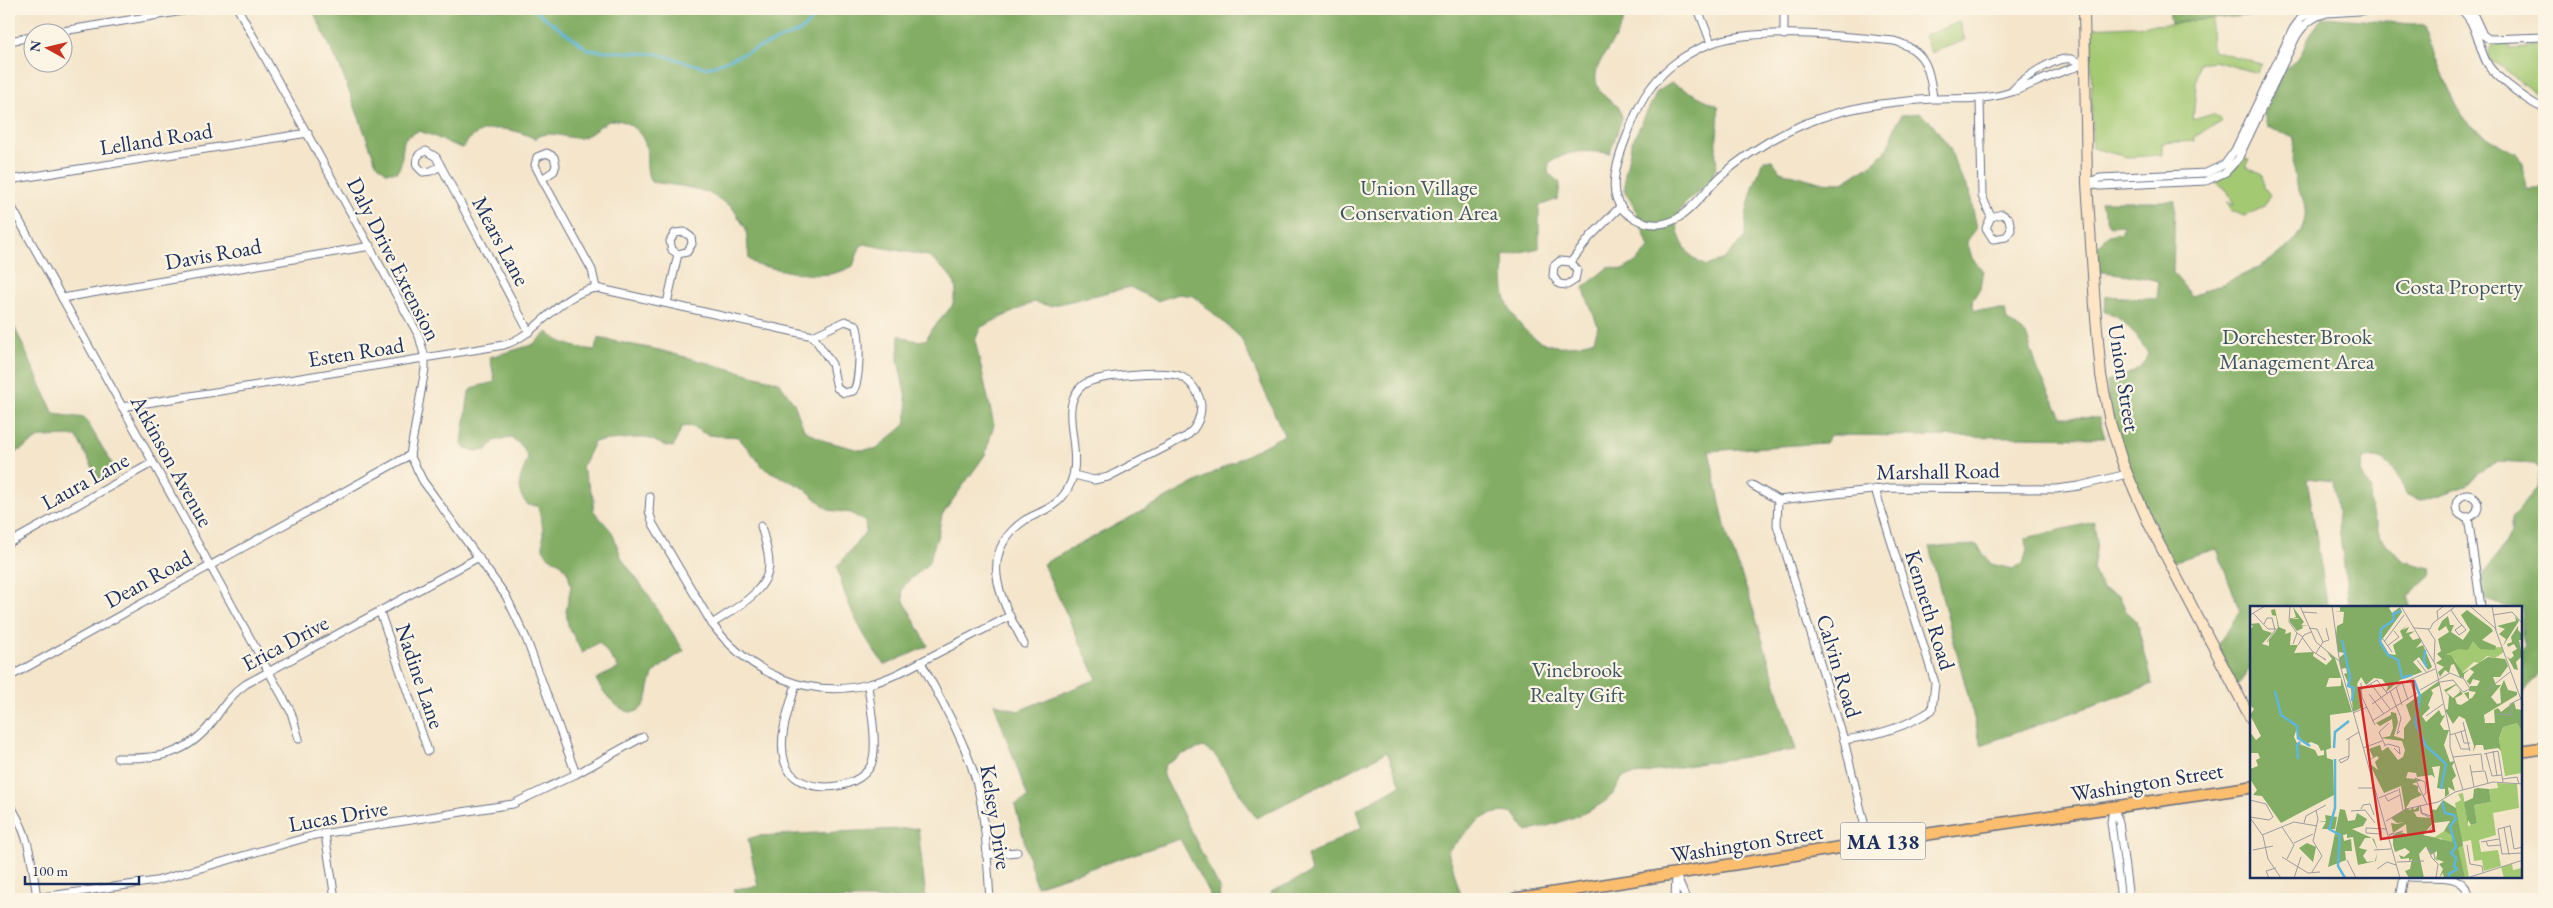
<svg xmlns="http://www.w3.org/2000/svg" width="2553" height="908" font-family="'EB Garamond',serif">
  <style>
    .green { fill: #a4c973; stroke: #607c68 }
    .forest { fill: #83ad65; stroke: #4f6e62 }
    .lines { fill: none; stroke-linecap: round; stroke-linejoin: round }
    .stream { stroke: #5eb6db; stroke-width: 2.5 }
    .minor-casing { stroke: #676f84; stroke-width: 9 }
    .secondary-casing { stroke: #676f84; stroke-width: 12 }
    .primary-casing { stroke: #676f84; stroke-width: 14 }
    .minor { stroke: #fff; stroke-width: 7 }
    .secondary { stroke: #fde5c5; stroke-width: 10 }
    .primary { stroke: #fbbd6e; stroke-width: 11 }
    .labels { text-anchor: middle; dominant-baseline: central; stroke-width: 4.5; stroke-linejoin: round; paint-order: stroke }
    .shield { fill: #fcf5e5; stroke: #5e6a86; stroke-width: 1 }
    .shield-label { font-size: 21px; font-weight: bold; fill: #1b2f5e }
    .street-label { font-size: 22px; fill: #1b2f5e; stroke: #fcf5e5 }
    .park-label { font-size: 22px; fill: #3d5663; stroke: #fcf5e5 }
    .inset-river { fill: none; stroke: #5eb6db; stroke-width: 2.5 }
    .inset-road { fill: none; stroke: #9d9c9f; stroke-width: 1 }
    .view { fill: #d62828; fill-opacity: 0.15; stroke: #d62828; stroke-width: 2.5 }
    .inset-edge { fill: none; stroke: #1b2f5e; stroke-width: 2.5 }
  </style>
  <rect width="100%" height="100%" fill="#fcf5e5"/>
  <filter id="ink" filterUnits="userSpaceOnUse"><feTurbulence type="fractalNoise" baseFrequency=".02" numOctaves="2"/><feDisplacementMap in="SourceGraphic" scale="10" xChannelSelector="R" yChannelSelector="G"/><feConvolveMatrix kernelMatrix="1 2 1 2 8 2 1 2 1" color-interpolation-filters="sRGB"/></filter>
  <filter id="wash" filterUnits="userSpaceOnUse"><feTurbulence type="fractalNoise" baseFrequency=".0096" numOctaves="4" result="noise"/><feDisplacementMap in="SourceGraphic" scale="20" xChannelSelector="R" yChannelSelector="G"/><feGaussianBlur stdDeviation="1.12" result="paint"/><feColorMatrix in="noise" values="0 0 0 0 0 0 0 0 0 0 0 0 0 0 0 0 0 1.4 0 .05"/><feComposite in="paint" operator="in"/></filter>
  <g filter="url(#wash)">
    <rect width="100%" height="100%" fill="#f4e5cb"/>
    <g class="green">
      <polygon points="2213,18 2211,31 2212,50 2262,64 2257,73 2214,61 2198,63 2193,120 2213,114 2222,121 2194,137 2195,141 2162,143 2162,155 2127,157 2092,148 2091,28 2171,24"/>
      <polygon points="1959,22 1965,40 1931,53 1924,36"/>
      <polygon points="2510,42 2510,48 2544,46 2544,106 2534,99 2538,96 2501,66 2489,61 2488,52 2492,45"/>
      <polygon points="2245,159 2249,160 2245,166 2263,174 2264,187 2270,195 2263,208 2244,216 2232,211 2227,202 2234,204 2227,190 2218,185 2220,180"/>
    </g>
    <g class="forest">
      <path d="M312,9H1626C1622,50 1565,74 1619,107L1622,118L1610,153C1585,151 1571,149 1549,163L1548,173L1560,183L1558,199L1539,206V248L1503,256C1504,268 1502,283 1505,295C1508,312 1525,335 1542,342C1558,350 1579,345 1594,340L1598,326L1583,288L1608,267L1623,270L1637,261L1649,248L1635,207L1625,193V174L1632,142L1657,92L1671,83L1718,106C1720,121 1716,136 1716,152C1715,156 1718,162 1716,167C1708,198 1664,199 1681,240C1687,253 1694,261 1707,266L1724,259L1745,237C1744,209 1753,186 1764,160H1772L1780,171L1819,182L1841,183L1871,165L1889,147L1895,127L1901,115L1920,113L1932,123L1950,148L1958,172L1969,191L1977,228L1967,241L1972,258L1983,271L1980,288L1972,301L1974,310H2005L2007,320L2026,334L2039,373L2062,417L2099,418L2105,438L1830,435L1825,443L1709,451L1727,535L1750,599L1796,750L1708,762L1623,777C1619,782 1617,790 1613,794C1597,813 1551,825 1527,832L1514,814C1483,806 1469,831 1448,851L1461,895L1435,899H1269L1273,897L1271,892L1311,873L1307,856L1362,827L1357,809L1401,785L1387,752L1256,818L1215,755L1203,747L1183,754L1165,765L1163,774L1220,890L1219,899H1212L1180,839L1036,886L1015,805L1028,798L994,703L1018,711L1097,679L1043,564L1284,435L1241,338L1194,296L1179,294L1157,301L1130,287L1050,306L1034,302L981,327L975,340L994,425L985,455L942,515L938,535L928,564L905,584L902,590L904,601L928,646L885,665C863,638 845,602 837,567L866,531L865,522L851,513L829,510L804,488L765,469L738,437C729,435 718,437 709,435C698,432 695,424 682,427L673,447C662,446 655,440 646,438C642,437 597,441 594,442L582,467L594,500L593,510L612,532L622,559L645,590L684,651C675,657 660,666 653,675C649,682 649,693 646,701C633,730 603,695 596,679L619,668L599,642L582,653L568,625L566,611L571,586L568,573L562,564L549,557L543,549V529L538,506L528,505C512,489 522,475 528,458L523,447L511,437L494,441L487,450L476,451L465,448L462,443L469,392L475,387L495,382L490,357L532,345L548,332C560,345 578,348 595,350L598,338L659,350L779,382L794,403L804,430L825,441L860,450L876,449L905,425L908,409L898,360L899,335C908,339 917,343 927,339L929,333L952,306L956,292L955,284L948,273L928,256L864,244L860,247L853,266C823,283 790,271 757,265L749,259L746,229L732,207L707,192L682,186L651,182C641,162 655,147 635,129C629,124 623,120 614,120C601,121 592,136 580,138C564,139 549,128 535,139C514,127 477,121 463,148C447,144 435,135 418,131L405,138C401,150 404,162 397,172H386L376,163L340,67Z"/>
      <polygon points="2169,9 2305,9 2301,11 2199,20 2171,24"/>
      <path d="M2323,17L2425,25C2435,50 2451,107 2470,124C2483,136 2501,146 2517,152L2523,163L2526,189H2544V671L2522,693V649L2525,646L2522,636V607H2507L2487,600L2480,587L2483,573L2497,556L2511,532V518L2537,488L2540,468L2535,464L2497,462L2479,472L2466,486L2427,499L2420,500L2407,495C2398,478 2388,451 2363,459L2361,472L2371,491L2370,503L2373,517L2380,537L2403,561L2431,568L2432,575L2408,597L2410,607H2348L2349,604L2333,481L2307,478L2327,603L2320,607H2252V666L2237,686L2217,646L2240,611L2217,549L2171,562L2137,504L2108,405L2107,382C2122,376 2145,371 2148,352C2136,337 2125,316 2105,312L2106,296L2157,299L2159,281L2130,275L2093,271V251L2108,235L2122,232L2123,225L2110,226L2100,201H2175L2173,273L2192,296C2226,282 2310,255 2305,209C2304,200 2299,192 2296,183C2292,169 2293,152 2295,138L2267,127L2264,113L2282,74L2301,54L2313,29Z"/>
      <polygon points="9,315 54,414 85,418 118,474 99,479 76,436 41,437 9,457"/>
      <polygon points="2094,522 2097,543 2093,569 2103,590 2119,595 2126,611 2136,620 2153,684 1981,745 1929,547 1977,545 1991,564 2013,569 2023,564 2027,550 2026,538"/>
      <polygon points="918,828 926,899 734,899 734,889 758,886 748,839 757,836"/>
    </g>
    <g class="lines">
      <polyline class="stream" points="533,9 589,50 658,54 707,68 801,31 823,9"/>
    </g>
  </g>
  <g filter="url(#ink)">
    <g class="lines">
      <g class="minor-casing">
        <g id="minor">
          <polyline points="238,9 419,336 425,358 425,369 410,455 423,481 506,596 526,638 576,774"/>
          <polyline points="1698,9 1711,43"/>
          <polyline points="1784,9 1784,35"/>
          <path d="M2315,9L2301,18L2293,29L2235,150L2225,164L2206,173L2100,178L2087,183L2100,186L2206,181L2226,172L2238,159L2296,37C2303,25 2313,16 2327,13L2390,9"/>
          <path d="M2460,9C2476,20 2478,47 2487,63C2493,75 2532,105 2544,108"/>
          <polyline points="2471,9 2483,35 2489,39 2544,37"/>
          <polyline points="57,32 195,9"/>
          <polyline points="9,41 32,37"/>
          <path d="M2012,91C2022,79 2055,56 2071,59C2075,60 2079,62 2083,64"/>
          <polyline points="1980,98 1982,196 1991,217 1986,228 1993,239 2006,237 2011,230 2009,219 2002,214 1991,217"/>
          <path d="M1933,99C1930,69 1926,50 1894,41C1847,36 1752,26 1710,44C1688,52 1666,67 1652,86C1640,101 1633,120 1626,138C1614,169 1601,208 1643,222C1655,226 1668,224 1678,218C1694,208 1706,190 1720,177C1744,155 1774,137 1804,124C1845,107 1887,102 1932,99C1951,98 1971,100 1990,97C2014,94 2032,83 2054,75C2064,70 2073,69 2083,64"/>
          <path d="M441,166L431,171L423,172L417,166C415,159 418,153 426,151L436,157L529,332"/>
          <polyline points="542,179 554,171 556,165 554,157 547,153 537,157 535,165 542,179 592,270 596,288"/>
          <polyline points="9,180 308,133"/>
          <polyline points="9,202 291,712 299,739"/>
          <polyline points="1571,262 1577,270 1575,280 1567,285 1559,284 1553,276 1554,266 1560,261 1571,262 1590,237 1621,206"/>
          <polyline points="62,298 371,246"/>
          <polyline points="667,303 678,254 672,250 670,241 675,233 684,232 691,237 692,244 687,252 678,254"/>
          <path d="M122,407L504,345C539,334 558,294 596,288L813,336L832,364L837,388L844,393L853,391C860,384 861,335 856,325L845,321L813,336"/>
          <polyline points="1752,485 1778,500 1892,488 2056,489 2079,486 2127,474"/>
          <circle cx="2467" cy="506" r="11"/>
          <path d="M650,497L649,511L653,524L712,624C749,673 808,700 869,684C890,679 909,668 928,658C955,644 983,630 1010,616"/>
          <polyline points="1778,500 1777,525 1844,740 1869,843"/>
          <polyline points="2468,517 2481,607"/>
          <polyline points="9,543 152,463"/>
          <polyline points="380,612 428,751"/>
          <path d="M712,624C732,610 769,592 769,564C769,551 764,538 761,526"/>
          <path d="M1024,644C1003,603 974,555 1025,520C1039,512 1053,509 1063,496C1093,459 1052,410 1083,385C1096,375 1164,370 1180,376C1191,381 1200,393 1201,406C1201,418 1196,428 1187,436L1108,477L1094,480L1074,475"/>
          <path d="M921,662C940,699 963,737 975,777C986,816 987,859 990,899"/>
          <polyline points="9,677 410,455"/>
          <path d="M796,684C789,709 777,738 785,763C796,796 857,793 871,765C879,747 870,705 868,685"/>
          <path d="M1844,740C1874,736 1906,727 1932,710L1935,683L1875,489"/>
          <path d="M117,758C157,759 187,756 213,721C223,707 231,694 246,684L479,557"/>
          <path d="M9,804C30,833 32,864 37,898"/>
          <polyline points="2113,809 2111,822 2121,899"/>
          <polyline points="2114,809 2119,822 2129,899"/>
          <polyline points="325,834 335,899"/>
          <polyline points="986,855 1017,852"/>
          <polyline points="1676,875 1686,899"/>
          <path d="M2410,877C2429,879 2460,871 2468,892L2467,899"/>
          <polyline points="28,899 156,881 315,835 513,804 576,774 643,737"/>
          <polyline points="1675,899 1676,875"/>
          <polyline points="2400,899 2404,877"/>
        </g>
      </g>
      <g class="secondary-casing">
        <polyline id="secondary" points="2084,9 2087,183 2095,306 2101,375 2110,422 2123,464 2150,526 2252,721"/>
      </g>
      <g class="primary-casing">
        <g id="primary">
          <polyline points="2522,751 2544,748"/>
          <polyline points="1515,899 1887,840 2252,787"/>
        </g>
      </g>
      <use href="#minor" class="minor"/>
      <use href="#secondary" class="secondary"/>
      <use href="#primary" class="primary"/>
    </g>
  </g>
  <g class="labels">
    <rect class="shield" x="1840.5" y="822.5" width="85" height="37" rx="4"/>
    <g class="shield-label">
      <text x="1883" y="841">MA 138</text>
    </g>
    <g class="street-label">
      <text transform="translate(156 139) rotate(-9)">Lelland Road</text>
      <text transform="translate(501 241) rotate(62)">Mears Lane</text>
      <text transform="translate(213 254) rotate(-10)">Davis Road</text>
      <text transform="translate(394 259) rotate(63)">Daly Drive Extension</text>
      <text transform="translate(356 352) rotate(-9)">Esten Road</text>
      <text transform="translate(2124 378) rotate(81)">Union Street</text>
      <text transform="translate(172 461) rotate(61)">Atkinson Avenue</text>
      <text transform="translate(1938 471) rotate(-1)">Marshall Road</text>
      <text transform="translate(85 481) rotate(-29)">Laura Lane</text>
      <text transform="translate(148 579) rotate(-29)">Dean Road</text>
      <text transform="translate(1930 610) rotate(73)">Kenneth Road</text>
      <text transform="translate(285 643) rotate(-28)">Erica Drive</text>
      <text transform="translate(1839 666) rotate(73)">Calvin Road</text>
      <text transform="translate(420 676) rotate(71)">Nadine Lane</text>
      <text transform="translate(2147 782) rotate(-9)">Washington Street</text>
      <text transform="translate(338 816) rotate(-10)">Lucas Drive</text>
      <text transform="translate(996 817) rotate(81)">Kelsey Drive</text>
      <text transform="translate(1747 843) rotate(-9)">Washington Street</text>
    </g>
    <g class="park-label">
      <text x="1419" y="187">Union Village<tspan x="1419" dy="25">Conservation Area</tspan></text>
      <text x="2459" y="286">Costa Property</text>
      <text x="2297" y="336">Dorchester Brook<tspan x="2297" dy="25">Management Area</tspan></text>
      <text x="1577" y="669">Vinebrook<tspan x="1577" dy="25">Realty Gift</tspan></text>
    </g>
  </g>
  <g transform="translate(2250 606)">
    <rect width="272" height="272" fill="#f4e5cb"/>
    <path d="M223,34L231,42L252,41L254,46L245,52L237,50L229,57L224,56L212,67L205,54L194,48ZM267,117L273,125L272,167L255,170L249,134L253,121ZM247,177L267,178L269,202L243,207L246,229L229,234L231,246L248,244L251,260L234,265L232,254L224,255L221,234L212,236L205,197L211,194L208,188L213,187L218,220L227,217L224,199L241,196L239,183L248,182ZM163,207L168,213L183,218L173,225L174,230L185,231L194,225L203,230V241L213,239L219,271L195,272L197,258L192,252L187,255L185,252L196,239L191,232L184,234L177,242L173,239L170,246ZM262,258L263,264L272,262V272H254L251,261Z" fill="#a4c973"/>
    <path d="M90,0H142L139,2L142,7L150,1L152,6L131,35L139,48L146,49L143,39L153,32L150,25L158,18L152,24L159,21L156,27L165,25L159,29L163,34L170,32L172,35L166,42L173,39L182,61L178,64L169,51L163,56L172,66L150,74L136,86L138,81L132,73L124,72L116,79L111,71L107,78L113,101L103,106L101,83L94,68L97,67L96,62L91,63L89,52L95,47L88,46L86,30L87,20L93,17L94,6L85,5H90ZM43,1L54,16L51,19L58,20H52L53,22L47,25L40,16V12L47,13L49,12H43L46,11ZM25,3L29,21L36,24L35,28L41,26L40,39H48L44,47L64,46L63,50L76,59L82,53L77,46L85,52L102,106L80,109L81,142L76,144L77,152L83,154L84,189L31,217L12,190L3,189L7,184L0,173V163L8,160L6,154L10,152L8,147H0V126L6,134L11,130L0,109L4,103L0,99V24L3,20L0,18L9,17L13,24L22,27L12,38L19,40V34L28,22L26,10L22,9L21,4ZM79,72H91V80L76,81ZM47,122L49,131L57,138L61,136L68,139L71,145L74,144V149L68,150L65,144L47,137L44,131ZM217,4L241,22L243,25L232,34L246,40L245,44L230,43L223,35L218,44L208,43L195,49H201L213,67L238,51L255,53L258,60L250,71H243L246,79H251L241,91L247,98L251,97L250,83L254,74L258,84L267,86V89L234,109L235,117H245L244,104L248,102L251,106L264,96L266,103L272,104V125L267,117L253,121L249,133L251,145L248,142L234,144L233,139H226L223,146L224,140L215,113L209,110L203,118L195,104L198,103L199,90L194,84L206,78L208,82L206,79L196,86L203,92L210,86L209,83L213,88L205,92L207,98L211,99L219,94L214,87L219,86V93L222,92L226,86L219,85L220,80H227L230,75L223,73L220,79L215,73L217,75L224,66L220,63L214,68V72L210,71L204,58L201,59L199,67L195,64L190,71L188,66L194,61L186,57L192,53L187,48L191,45L188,33L199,26L196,20L189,25L188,23L192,15L198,10L200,19H204L201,26L213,34L220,24L211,9ZM265,10L269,15L253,40L256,33L249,28L255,23L247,20L266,15ZM268,20V24L273,29L272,34H269L272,50L266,56L268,64L264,63L257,50L260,53L264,50L262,46L267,43L264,38L258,41L257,38L262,36L261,31ZM189,75L190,79L181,84L183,87L178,99L180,102L172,110L176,116L189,104L192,110L195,109L190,118L194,124H199L194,139L200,156L205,155L202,160L206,170L202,174L205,185L198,181L199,188L195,191V183L187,182L190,160L182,161L185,172L182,169L167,171L166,167L158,166L156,172L172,174L162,178L168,180V185L172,189L161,194L156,202L160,204L163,201L164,204L169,200V205L164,206L167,211L181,212L182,218L173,229L202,236L203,230L194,225L200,215L183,217L180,203L186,204L193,194L206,202L213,239L208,242L215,272H194L193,267L189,272L193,263L189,258L194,256L187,253V245L181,249L176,240L169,248L174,272H159L155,265L160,263L162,253L159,255V252L151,253L149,249L154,251L160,246L155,242L145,246L143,239V229L150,226L157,228L156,218L143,227L141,217L147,218L154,216L147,217L141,212L155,203L151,180L134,187L119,157L128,164L125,156L129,152L127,150L120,154L123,151L119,143L130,139L132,145L138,141L148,154L153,151L155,144L152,135L131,132L140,130L143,122L142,113L130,120L126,117L141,109V106L146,107L148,116L144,130L154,133V122L161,113L156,99ZM228,182L239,183L241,196L224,199L227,217L221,219L218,214V220L214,196L223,192L224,183ZM90,203L95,204L98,215L105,214L107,207L117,213L113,220L102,223L124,233L128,245L122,232H115L109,242L117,244L113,250L117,256L125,255L127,247L126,255L108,259L103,231L97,232V228L93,229L94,235L101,233L102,245H95L96,254L78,261ZM75,209L87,211L85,223H72L76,216H68L76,215ZM57,237L66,241L63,256L49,242Z" fill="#83ad65" fill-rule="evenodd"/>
    <path class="inset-river" d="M151,5L143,8L144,14L131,23L130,36L138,49L148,54L152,72L162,69M92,34L100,71L98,80L104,82L102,95M175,44L174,55L177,61M164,74L170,90L165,117L176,140L196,158L191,183M25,85L31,109L47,120L48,132L60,140M84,142L85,126L99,115M48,153L47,139L50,136M85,153V202L79,223L90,229L88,260L95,272M192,196L195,207L204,209L206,213L200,220L206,241L201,247L206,252L204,260L207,263L199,268V272"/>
    <path class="inset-road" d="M50,0L66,36L89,55M82,0L90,59L150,272M151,0L185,58L200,126V141L213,184M220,0L245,22L273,99M242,0L246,24M40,1L39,16L47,27M201,4L209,16L212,19L216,24L209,29L205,24L212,19M52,6L67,7M3,7L18,23H28M0,9L15,0M243,9L262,6L273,18M188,13L187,5L194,0M14,18L17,12H22L25,24L17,36M59,22L67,23L73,36L66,47M164,22L180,23M178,23L185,34L184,56M180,23L183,17L206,0M52,31L62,45L76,54L73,52M133,33L142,46M73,36L79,34L76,22M134,36L154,9M43,38L47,27L53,31M48,39L54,29L61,26M137,40L149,31L144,25M167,54L177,67M160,74L165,89M152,76L158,94M111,77L112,91L125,119M121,78L140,103M146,81L152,99M110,84L127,74L137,87M170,84L200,67L214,73L220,83L213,86L203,74L190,76M140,85L151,112L147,128L150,125M236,85L260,66M119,88L134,108M122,98L152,77L185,63M103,107L117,101M248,108L261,109L260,98L270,93M176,110L193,98M122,115L167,87M213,116L220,145M211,125L214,137H220M205,128L211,143H220M200,129L216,124M99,132V150M96,134L109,126M135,139L129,126L139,117M134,140L138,138L149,141L150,148L144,142M113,142L132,135M243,145L247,170M236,147L242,170L252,169M234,148L248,145L253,176M99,150L98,153L91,157L89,154ZM203,151L231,148L233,164M220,159L224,181M221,166L235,165L238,177M253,173L267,171L269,178M108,182H124M149,182L153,204M135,190L138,195L150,189M173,190L176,187L175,176L165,172L177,198M129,192L148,184M0,194L16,198L23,211L19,214L0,211M170,199L172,207L181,210L182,212L184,220L181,227L178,226L183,220L181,212L171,207ZM111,203L113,199L120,198L124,209M101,205L115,204L125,217M1,213L13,230L18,253L31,272M136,215L156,203L188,196L205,186L243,176L273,178M54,217L56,210L76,199M260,219L264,243L273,241M260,220L248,223L252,248L273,247M32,221L44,239L37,253M254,221L259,249M116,222V227L131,228V224M116,222L137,223M143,227L139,229L153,225M12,229L44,216L67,220M236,235L238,240L251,239M231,236L249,233M44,237L63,228M217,239L220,258L232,260L233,266M3,244L23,240M124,244L141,243M32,251L58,267L70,266M97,254L106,272M185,254L184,247L177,242L182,252L188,258L186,272M147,256L174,255M127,263L137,256L146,259M62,266L72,250L63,235L68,213L66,204M19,272L16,265L26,262M44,272L51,251M217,272L273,254"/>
    <path class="view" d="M163,75L184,225L131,233L109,82Z"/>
    <rect width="272" height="272" class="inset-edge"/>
  </g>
  <rect width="2553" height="908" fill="none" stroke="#fcf5e5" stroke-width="30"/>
  <g transform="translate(48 48) rotate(278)"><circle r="24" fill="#fcf5e5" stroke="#a2a6af"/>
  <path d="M0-4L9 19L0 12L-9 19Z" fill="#c8321e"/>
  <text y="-8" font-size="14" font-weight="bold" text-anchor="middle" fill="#1b2f5e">N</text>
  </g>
  <path d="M25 876v8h114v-8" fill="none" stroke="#1b2f5e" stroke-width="2.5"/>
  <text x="32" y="876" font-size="15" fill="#1b2f5e" stroke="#fcf5e5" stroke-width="4" paint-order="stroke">100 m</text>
</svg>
